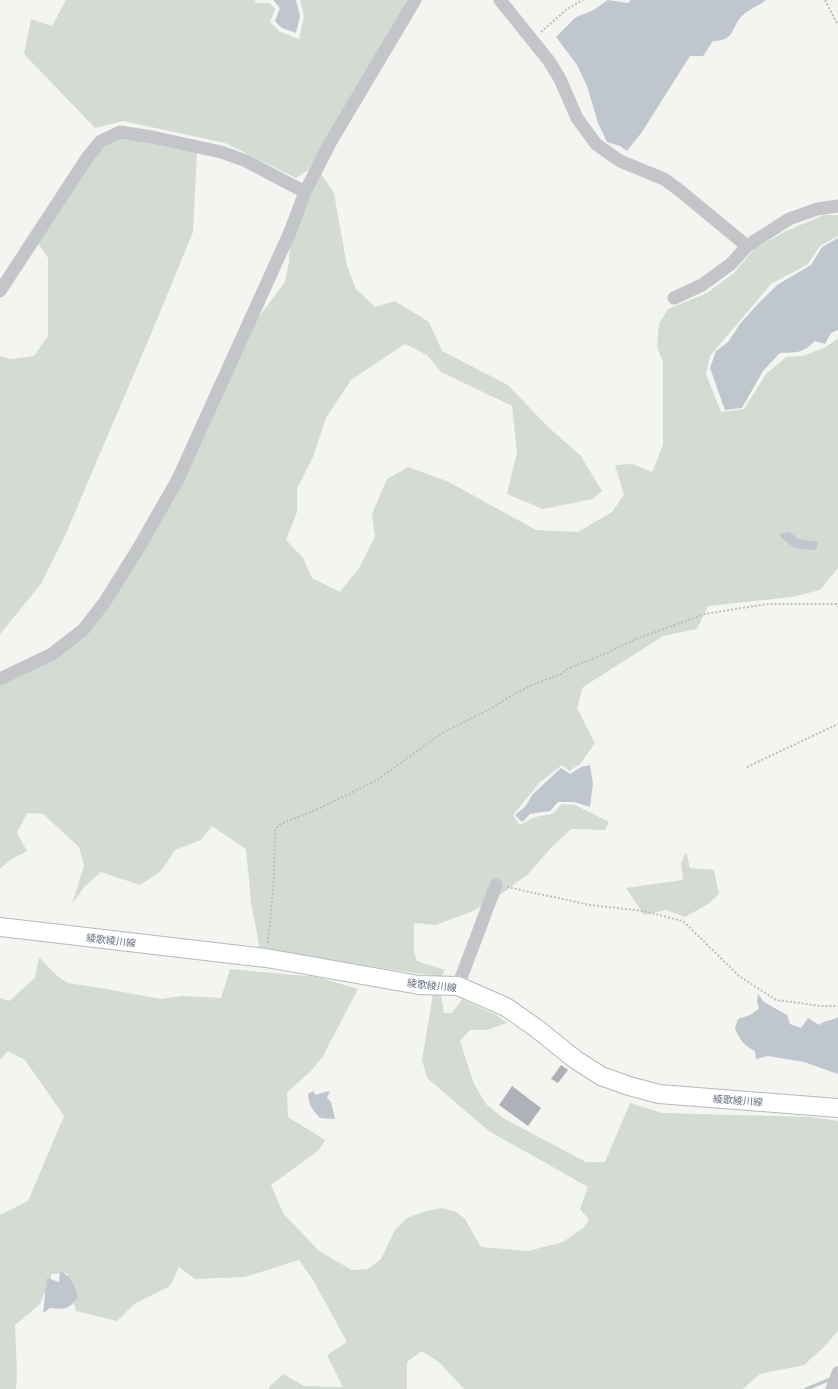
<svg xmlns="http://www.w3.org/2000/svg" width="838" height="1389" font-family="'Open Sans','Noto Sans JP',sans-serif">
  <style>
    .green { fill: #d4dbd2 }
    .water { fill: #c0c6cd }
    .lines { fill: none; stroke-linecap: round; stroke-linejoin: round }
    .stream { stroke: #c0c6cd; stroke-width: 3.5 }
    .building { fill: #aeb2b8 }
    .secondary-casing { stroke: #b5b8bd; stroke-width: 20 }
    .path { stroke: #bcbdc0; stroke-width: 2; stroke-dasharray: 2 2; stroke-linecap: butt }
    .street { stroke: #c3c5c9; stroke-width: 13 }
    .secondary { stroke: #fff; stroke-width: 18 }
    .labels { text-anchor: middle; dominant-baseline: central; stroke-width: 4; stroke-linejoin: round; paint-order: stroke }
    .street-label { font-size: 10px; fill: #656f80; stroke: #fff }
  </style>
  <rect width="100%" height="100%" fill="#f4f5f1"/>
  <g class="green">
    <polygon points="66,0 256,0 254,3 270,3 275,9 270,22 280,32 299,39 304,16 300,0 407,0 364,82 308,170 296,178 225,143 123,121 95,128 24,54 31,19 52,26"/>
    <polygon points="124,137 197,152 193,232 151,334 64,538 41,584 0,634 0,356 11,359 34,356 48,336 48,258 37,242 92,158 107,145"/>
    <polygon points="321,174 334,193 347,266 356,289 375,307 395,301 429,322 442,351 508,385 547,426 581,456 602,491 593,499 543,509 507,494 517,452 512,406 441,372 427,355 405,344 351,380 326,418 313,457 297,489 297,512 286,540 303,558 312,578 340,592 359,568 375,537 372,514 387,479 408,467 449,482 536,530 578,532 612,512 624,495 615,465 632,464 652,472 663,445 663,362 657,347 659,324 668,309 707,293 734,273 754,249 786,231 824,215 838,215 838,236 820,246 808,264 771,284 710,356 706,374 721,412 744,409 766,374 786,357 803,356 826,347 838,338 838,568 820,590 792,597 708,606 697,629 663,636 583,687 577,708 595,743 580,764 569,771 562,765 540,782 513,815 520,825 535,817 552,814 562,804 575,805 609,822 605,830 571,829 550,849 528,874 504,892 473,911 436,925 414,923 414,952 417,961 445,970 441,977 260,950 251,902 246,849 212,826 201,840 175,850 161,871 140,885 101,872 85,886 72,904 84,866 79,847 43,814 27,813 17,833 27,851 10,860 0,869 0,684 109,606 255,322 285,282 289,261 290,240"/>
    <polygon points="686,852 690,868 714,870 719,894 708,904 685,917 666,910 644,915 626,888 683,880 681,863"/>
    <polygon points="39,957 56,975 68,983 107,989 161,999 182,996 221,998 230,969 317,977 358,989 323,1056 310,1072 287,1092 288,1117 325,1140 319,1150 271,1185 283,1213 319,1251 352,1270 368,1269 381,1259 395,1230 407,1218 426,1211 441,1208 456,1212 465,1219 481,1247 528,1251 563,1242 583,1228 589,1220 580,1209 588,1187 489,1131 427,1078 422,1060 433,994 441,995 444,1013 452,1013 462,999 496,1015 507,1023 487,1030 470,1030 460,1041 474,1084 486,1104 503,1118 586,1162 605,1162 630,1103 662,1113 812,1117 838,1121 838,1331 822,1349 804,1365 760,1374 743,1389 464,1389 439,1362 422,1351 407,1362 407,1389 269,1389 269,1387 283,1374 304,1386 343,1387 327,1355 347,1342 313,1280 299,1260 245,1277 195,1279 179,1267 170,1286 134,1304 117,1321 76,1311 67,1273 51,1274 51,1287 44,1294 40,1304 15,1325 17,1375 16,1389 0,1389 0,1215 28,1201 64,1116 25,1060 8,1051 0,1060 0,998 9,1001 35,978"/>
  </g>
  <g class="water">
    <polygon points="273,0 296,0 300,16 296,33 282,28 275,21 280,8"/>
    <path d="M608,0L628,3L631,0H766C759,6 749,9 742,16C729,30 736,40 713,41L703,56H690L642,132L627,151L620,146L607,142L598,123L587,86L577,65L556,37L576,17L592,11Z"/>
    <path d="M838,238V330L831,333L825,344L815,341C802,354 797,352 780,353L763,371L742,408L725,410L710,368L716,351L728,342L740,324L755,307L777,285L811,265L822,247Z"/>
    <path d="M789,532L799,539L818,542L816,550C795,549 793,549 778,534Z"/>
    <polygon points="590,765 593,784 590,807 574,802 558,802 550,811 530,814 522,822 515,815 526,806 532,795 561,768 570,774 581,767"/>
    <path d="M758,994L764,1002L787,1015L790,1024L801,1028L808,1018L819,1025C827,1019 832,1021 838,1017V1074L804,1062L768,1056L756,1059L755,1051C744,1046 739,1039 735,1028L738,1019L750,1015L759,1009L757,1001Z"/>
    <path d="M313,1091L316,1095L324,1092L330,1091L327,1098L331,1102L335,1119L320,1118C312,1109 309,1106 308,1094Z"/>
    <path d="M60,1271C71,1276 75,1285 78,1297C69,1309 65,1310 50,1308L43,1313L47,1278L59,1282Z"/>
  </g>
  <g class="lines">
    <polyline class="stream" points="806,1389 833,1378"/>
  </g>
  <g class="building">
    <polygon points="561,1065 568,1070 558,1083 551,1079"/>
    <polygon points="512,1086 541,1108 528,1126 499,1105"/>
  </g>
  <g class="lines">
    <g class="secondary-casing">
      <polyline id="secondary" points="0,927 266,958 419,985 458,986 506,1007 536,1028 576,1060 601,1076 629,1086 659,1094 838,1108"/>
    </g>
    <g class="path">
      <polyline points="825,0 838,25"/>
      <polyline points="541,32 567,9 583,0"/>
      <polyline points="747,767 838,724"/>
      <polyline points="507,887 590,905 643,911 683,921 739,976 776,1000 822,1006 838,1006"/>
      <polyline points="268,943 274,879 275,829 281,824 318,809 377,780 442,733 492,708 514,694 532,685 561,674 567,669 607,653 636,639 705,614 767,604 836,604 838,607"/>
    </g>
    <g class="street">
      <polyline points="500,0 549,61 560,79 577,118 596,144 620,161 664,179 679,190 747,246"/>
      <polyline points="0,291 87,158 101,141 120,132 152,137 221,152 246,161 305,192"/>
      <polyline points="674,298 702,285 731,264 747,246 789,219 817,209 838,206"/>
      <polyline points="0,679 52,654 83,630 104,603 138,549 178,479 290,232 305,192 330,143 415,0"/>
      <polyline points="458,986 496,885"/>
      <polyline points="832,1389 838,1373"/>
    </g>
    <use href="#secondary" class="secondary"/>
  </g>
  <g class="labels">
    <g class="street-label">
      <text transform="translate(111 940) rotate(7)">綾歌綾川線</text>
      <text transform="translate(432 985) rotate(6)">綾歌綾川線</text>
      <text transform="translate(738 1100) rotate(4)">綾歌綾川線</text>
    </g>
  </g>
</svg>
